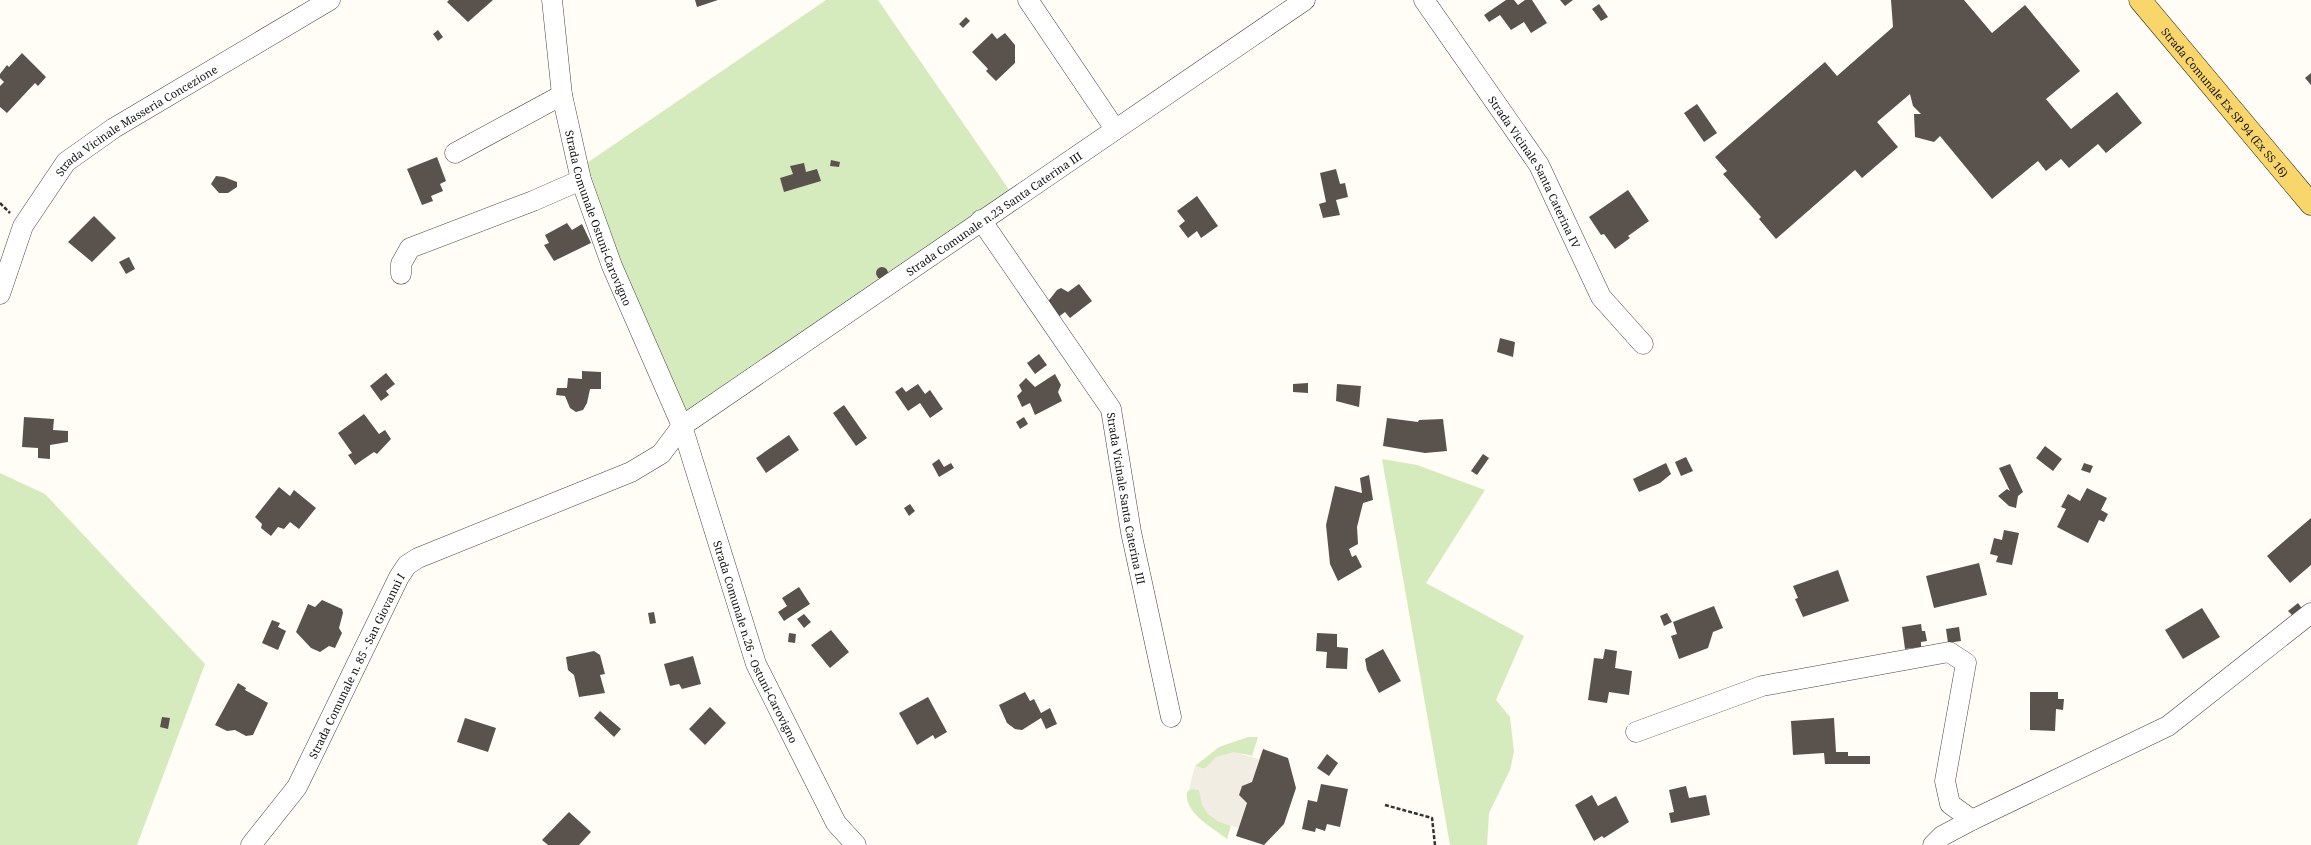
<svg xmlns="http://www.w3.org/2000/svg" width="2311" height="845" font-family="'Noto Serif',serif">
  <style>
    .green { fill: #d5ebbd }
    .plaza { fill: #f1ede2 }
    .building { fill: #5a524d }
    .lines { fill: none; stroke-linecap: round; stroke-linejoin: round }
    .minor-casing { stroke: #444; stroke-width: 21 }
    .major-casing { stroke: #222; stroke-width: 23 }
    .path { stroke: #333; stroke-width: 2.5; stroke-dasharray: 4 2; stroke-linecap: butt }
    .minor { stroke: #fff; stroke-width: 20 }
    .major { stroke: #f9d66b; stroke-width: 22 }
    .labels { text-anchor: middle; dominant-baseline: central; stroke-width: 4; stroke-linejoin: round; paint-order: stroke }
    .street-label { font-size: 11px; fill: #111; stroke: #fff }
  </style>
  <rect width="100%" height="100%" fill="#fffdf5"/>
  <g class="green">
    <polygon points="826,0 878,0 1010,191 682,426 584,165"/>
    <polygon points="1382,459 1417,465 1485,490 1426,583 1524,636 1496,700 1510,717 1514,752 1510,770 1489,813 1487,845 1450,845"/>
    <polygon points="0,473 45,494 205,664 137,845 0,845"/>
    <path d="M1248,737H1258L1252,756C1234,750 1217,754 1205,769L1195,766L1219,747Z"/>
    <path d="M1192,788L1199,790L1218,821L1231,826L1227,839C1212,827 1184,813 1187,792Z"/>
  </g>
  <polygon class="plaza" points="1234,752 1259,759 1252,782 1242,786 1239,795 1247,803 1238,828 1218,821 1208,814 1202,805 1199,790 1189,789 1195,766 1205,769 1216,757"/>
  <g class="building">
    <polygon points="449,0 493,0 468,22 447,2"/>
    <polygon points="695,0 718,0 697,7"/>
    <polygon points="1506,0 1514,0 1518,5 1525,0 1532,0 1547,23 1531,33 1524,22 1511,30 1500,15 1489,22 1484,15"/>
    <polygon points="1560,0 1573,0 1565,6"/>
    <polygon points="1891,0 1964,0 1992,33 2025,5 2080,71 2046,99 2071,129 2117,92 2142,123 2106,153 2098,144 2069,168 2061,159 2046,171 2038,161 1992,199 1940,136 1934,142 1915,137 1914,114 1921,114 1913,106 1910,94 1877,122 1898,147 1862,178 1855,170 1776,239 1759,219 1761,217 1723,174 1727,171 1715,157 1825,62 1837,76 1893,27"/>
    <polygon points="1599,4 1608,17 1601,21 1592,9"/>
    <polygon points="966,17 970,21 963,28 959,24"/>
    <polygon points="438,30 443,37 438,41 433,34"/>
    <polygon points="992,33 997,39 1005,33 1015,45 1015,63 996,81 986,71 988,69 972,52"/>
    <polygon points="22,53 46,77 38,86 35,83 7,113 0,107 0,86 4,82 0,78 0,74 7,65 9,67"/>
    <polygon points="2311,73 2311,85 2305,78"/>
    <polygon points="1697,104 1717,133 1704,142 1684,113"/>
    <polygon points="437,157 446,181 440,184 443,191 431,196 433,201 422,205 407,169"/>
    <polygon points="831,160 840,162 839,167 830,166"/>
    <polygon points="804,163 806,172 817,169 821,181 784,192 780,178 793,174 790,166"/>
    <polygon points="1336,169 1340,184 1345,183 1348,197 1336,200 1340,215 1323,218 1319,204 1326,202 1320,173"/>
    <polygon points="216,176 224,177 237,182 237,187 228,193 219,193 211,184"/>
    <polygon points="1628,190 1649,221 1628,236 1630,238 1615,249 1604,234 1601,235 1589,217"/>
    <polygon points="1197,196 1218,226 1201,238 1197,231 1188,238 1179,226 1185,221 1177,211"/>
    <polygon points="94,216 116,238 92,262 68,242"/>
    <polygon points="567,223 572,230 582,224 591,243 554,261 544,245 549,243 545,235"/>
    <polygon points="129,257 135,269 126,274 119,262"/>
    <circle cx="882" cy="273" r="6"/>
    <polygon points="1079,284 1092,301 1070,318 1065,312 1057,318 1046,304 1057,290 1061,288 1068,292"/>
    <polygon points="1500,338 1515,342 1513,357 1497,352"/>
    <polygon points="1039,354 1047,365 1035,374 1027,363"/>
    <polygon points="582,371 601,372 601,389 590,389 587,403 583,410 576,412 570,408 565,396 556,395 557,388 567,388 568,378 582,379"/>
    <polygon points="386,373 395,384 386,391 389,395 381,401 370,386"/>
    <polygon points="1055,374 1061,385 1058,392 1062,401 1035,415 1030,403 1022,407 1017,396 1022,391 1019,385 1026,378 1035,387"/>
    <polygon points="1308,383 1308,393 1293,392 1293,384"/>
    <polygon points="918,384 925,394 930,390 943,409 930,418 920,403 908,411 895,392 902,387 906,392"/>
    <polygon points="1337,384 1361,386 1359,407 1336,401"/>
    <polygon points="844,405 867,438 856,446 833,413"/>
    <polygon points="364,414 379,434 385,430 391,439 377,454 374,452 355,465 348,455 352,453 338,433"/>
    <polygon points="24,417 54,419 53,430 68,431 68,442 50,445 50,459 38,458 38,448 22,447"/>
    <polygon points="1024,417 1028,424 1020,429 1016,422"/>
    <polygon points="1387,418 1418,422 1419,420 1443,419 1447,451 1425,453 1383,446"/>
    <polygon points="789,435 799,450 766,473 756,458"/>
    <polygon points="2045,446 2062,459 2053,471 2036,458"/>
    <polygon points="1483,454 1489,458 1477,475 1471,471"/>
    <polygon points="1686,457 1693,471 1681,476 1675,462"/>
    <polygon points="939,459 944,467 951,463 954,468 939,477 932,464"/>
    <polygon points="1666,463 1671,474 1660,483 1639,492 1633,479"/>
    <polygon points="2084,463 2093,466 2090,473 2081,470"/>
    <polygon points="2010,464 2023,492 2018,496 2016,508 2009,506 1998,496 2007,489 2010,491 1999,468"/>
    <polygon points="1369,475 1373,500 1363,503 1357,527 1358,544 1349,549 1352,557 1356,555 1362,567 1338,581 1330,564 1326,525 1335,486 1362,493 1360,478"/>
    <polygon points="279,487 290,496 294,490 316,508 299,529 290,522 284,529 278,527 271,536 261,528 262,524 255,517"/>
    <polygon points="2087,488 2107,498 2101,510 2108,514 2104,522 2099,520 2088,543 2057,527 2066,509 2061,507 2068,494 2080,501"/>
    <polygon points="910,504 915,511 909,516 904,508"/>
    <polygon points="2311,518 2311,565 2290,583 2267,556"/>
    <polygon points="2004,530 2019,533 2012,565 1996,562 1998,556 1990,554 1994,538 2002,540"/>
    <polygon points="1979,563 1987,595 1934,608 1926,576"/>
    <polygon points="1838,570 1849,601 1803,617 1795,599 1798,598 1793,586"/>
    <polygon points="799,587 810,604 784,621 778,612 787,606 782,598"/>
    <polygon points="322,600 342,609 343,613 339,628 342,633 335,648 329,646 320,652 311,648 296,632 308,604 315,607"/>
    <polygon points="2298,603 2303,610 2294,617 2288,611"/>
    <polygon points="1714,606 1723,628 1713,632 1708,648 1679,659 1671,636 1677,634 1673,622"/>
    <polygon points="2202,608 2220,637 2183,659 2165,630"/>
    <polygon points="654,612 656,623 650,624 648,613"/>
    <polygon points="1667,613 1672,622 1664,626 1660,616"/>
    <polygon points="804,614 811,622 804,628 797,619"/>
    <polygon points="272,620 280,623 278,627 286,631 278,650 262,643"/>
    <polygon points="1921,624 1922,631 1925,631 1927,641 1921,642 1921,647 1905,649 1902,627"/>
    <polygon points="1959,627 1961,641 1948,643 1946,629"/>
    <polygon points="831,630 849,652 830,668 811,645"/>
    <polygon points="789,633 796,634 795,643 788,642"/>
    <polygon points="1317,633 1337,634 1337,647 1348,648 1347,669 1326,668 1327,652 1316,651"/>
    <polygon points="1383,649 1401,681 1379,693 1367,670 1365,659"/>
    <polygon points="1605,649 1617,651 1615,668 1632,671 1629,695 1609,692 1607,703 1588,700 1594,658 1603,659"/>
    <polygon points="594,651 600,655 605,674 600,675 605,693 579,697 574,675 568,670 566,657"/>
    <polygon points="693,656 701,684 682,689 679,684 670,686 664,664"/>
    <polygon points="238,683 246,688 245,690 268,703 253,735 246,736 235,730 227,731 215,725"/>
    <polygon points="1025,692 1030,701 1034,699 1041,713 1050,708 1057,724 1046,729 1041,718 1022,730 1015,729 1007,723 999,705"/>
    <polygon points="2030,692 2058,692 2058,699 2064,699 2063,710 2056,709 2055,731 2030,730"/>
    <polygon points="928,697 947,732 935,739 933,735 917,745 899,713"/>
    <polygon points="710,707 726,723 705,745 689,729"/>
    <polygon points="600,711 621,729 614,737 594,718"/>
    <polygon points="162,717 170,718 168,729 160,727"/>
    <polygon points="465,718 496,728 488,752 457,742"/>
    <polygon points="1834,718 1836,752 1848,752 1848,756 1870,756 1870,764 1825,764 1824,753 1793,755 1791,721"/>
    <polygon points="1263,749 1288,758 1296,788 1284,824 1264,845 1236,836 1247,803 1239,795 1242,786 1252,782"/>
    <polygon points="1327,754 1338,763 1329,776 1317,768"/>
    <polygon points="1321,784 1348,789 1340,827 1327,824 1325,831 1316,828 1315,832 1302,829 1308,800 1317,802"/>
    <polygon points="1686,786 1689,798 1706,795 1710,815 1671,823 1669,813 1674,812 1669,790"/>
    <polygon points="1592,795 1598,806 1616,796 1629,822 1604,838 1602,836 1594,841 1575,805"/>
    <polygon points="569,812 591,832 579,845 548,845 542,840"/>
  </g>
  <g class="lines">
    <g class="minor-casing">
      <g id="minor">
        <path id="s1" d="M552,0L562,95L581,180L612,266L682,426L756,664L836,823L856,845"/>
        <polyline points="1028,0 1115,129"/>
        <path id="s2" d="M1424,0L1539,165L1601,297L1643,344"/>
        <polyline points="455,153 562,95"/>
        <path id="s3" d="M981,220L1111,409L1131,532L1171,717"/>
        <polyline points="401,274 401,264 410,248 533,201 581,180"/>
        <path id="s4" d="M0,294L23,226L66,162L114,128L330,0"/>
        <polyline points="1636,732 1762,686 1949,652 1966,663 1945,781 1950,804 1972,820"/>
        <path id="s5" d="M251,845L297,787L399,577L407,565L418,558L631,472L661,454L682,426L1305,0"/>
        <polyline points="1933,845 1942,836 1972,820 2168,726 2311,613"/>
      </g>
    </g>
    <g class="major-casing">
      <g id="major">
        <path id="s6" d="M2140,0L2311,204"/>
      </g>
    </g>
    <g class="path">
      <polyline points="0,203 10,213"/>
      <polyline points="1385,805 1432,818 1435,845"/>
    </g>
    <use href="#minor" class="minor"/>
    <use href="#major" class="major"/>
  </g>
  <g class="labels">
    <g class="street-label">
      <text stroke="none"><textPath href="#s6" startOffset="133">Strada Comunale Ex SP 94 (Ex SS 16)</textPath></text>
      <text stroke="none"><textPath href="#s4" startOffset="230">Strada Vicinale Masseria Concezione</textPath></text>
      <text stroke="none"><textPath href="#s2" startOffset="205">Strada Vicinale Santa Caterina IV</textPath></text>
      <text stroke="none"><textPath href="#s5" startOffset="1012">Strada Comunale n.23 Santa Caterina III</textPath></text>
      <text stroke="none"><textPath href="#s1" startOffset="224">Strada Comunale Ostuni-Carovigno</textPath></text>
      <text stroke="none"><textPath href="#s3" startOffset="320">Strada Vicinale Santa Caterina III</textPath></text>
      <text stroke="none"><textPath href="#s1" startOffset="677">Strada Comunale n.26 - Ostuni-Carovigno</textPath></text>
      <text stroke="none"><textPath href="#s5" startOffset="209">Strada Comunale n. 85 - San Giovanni I</textPath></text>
    </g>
  </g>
</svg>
